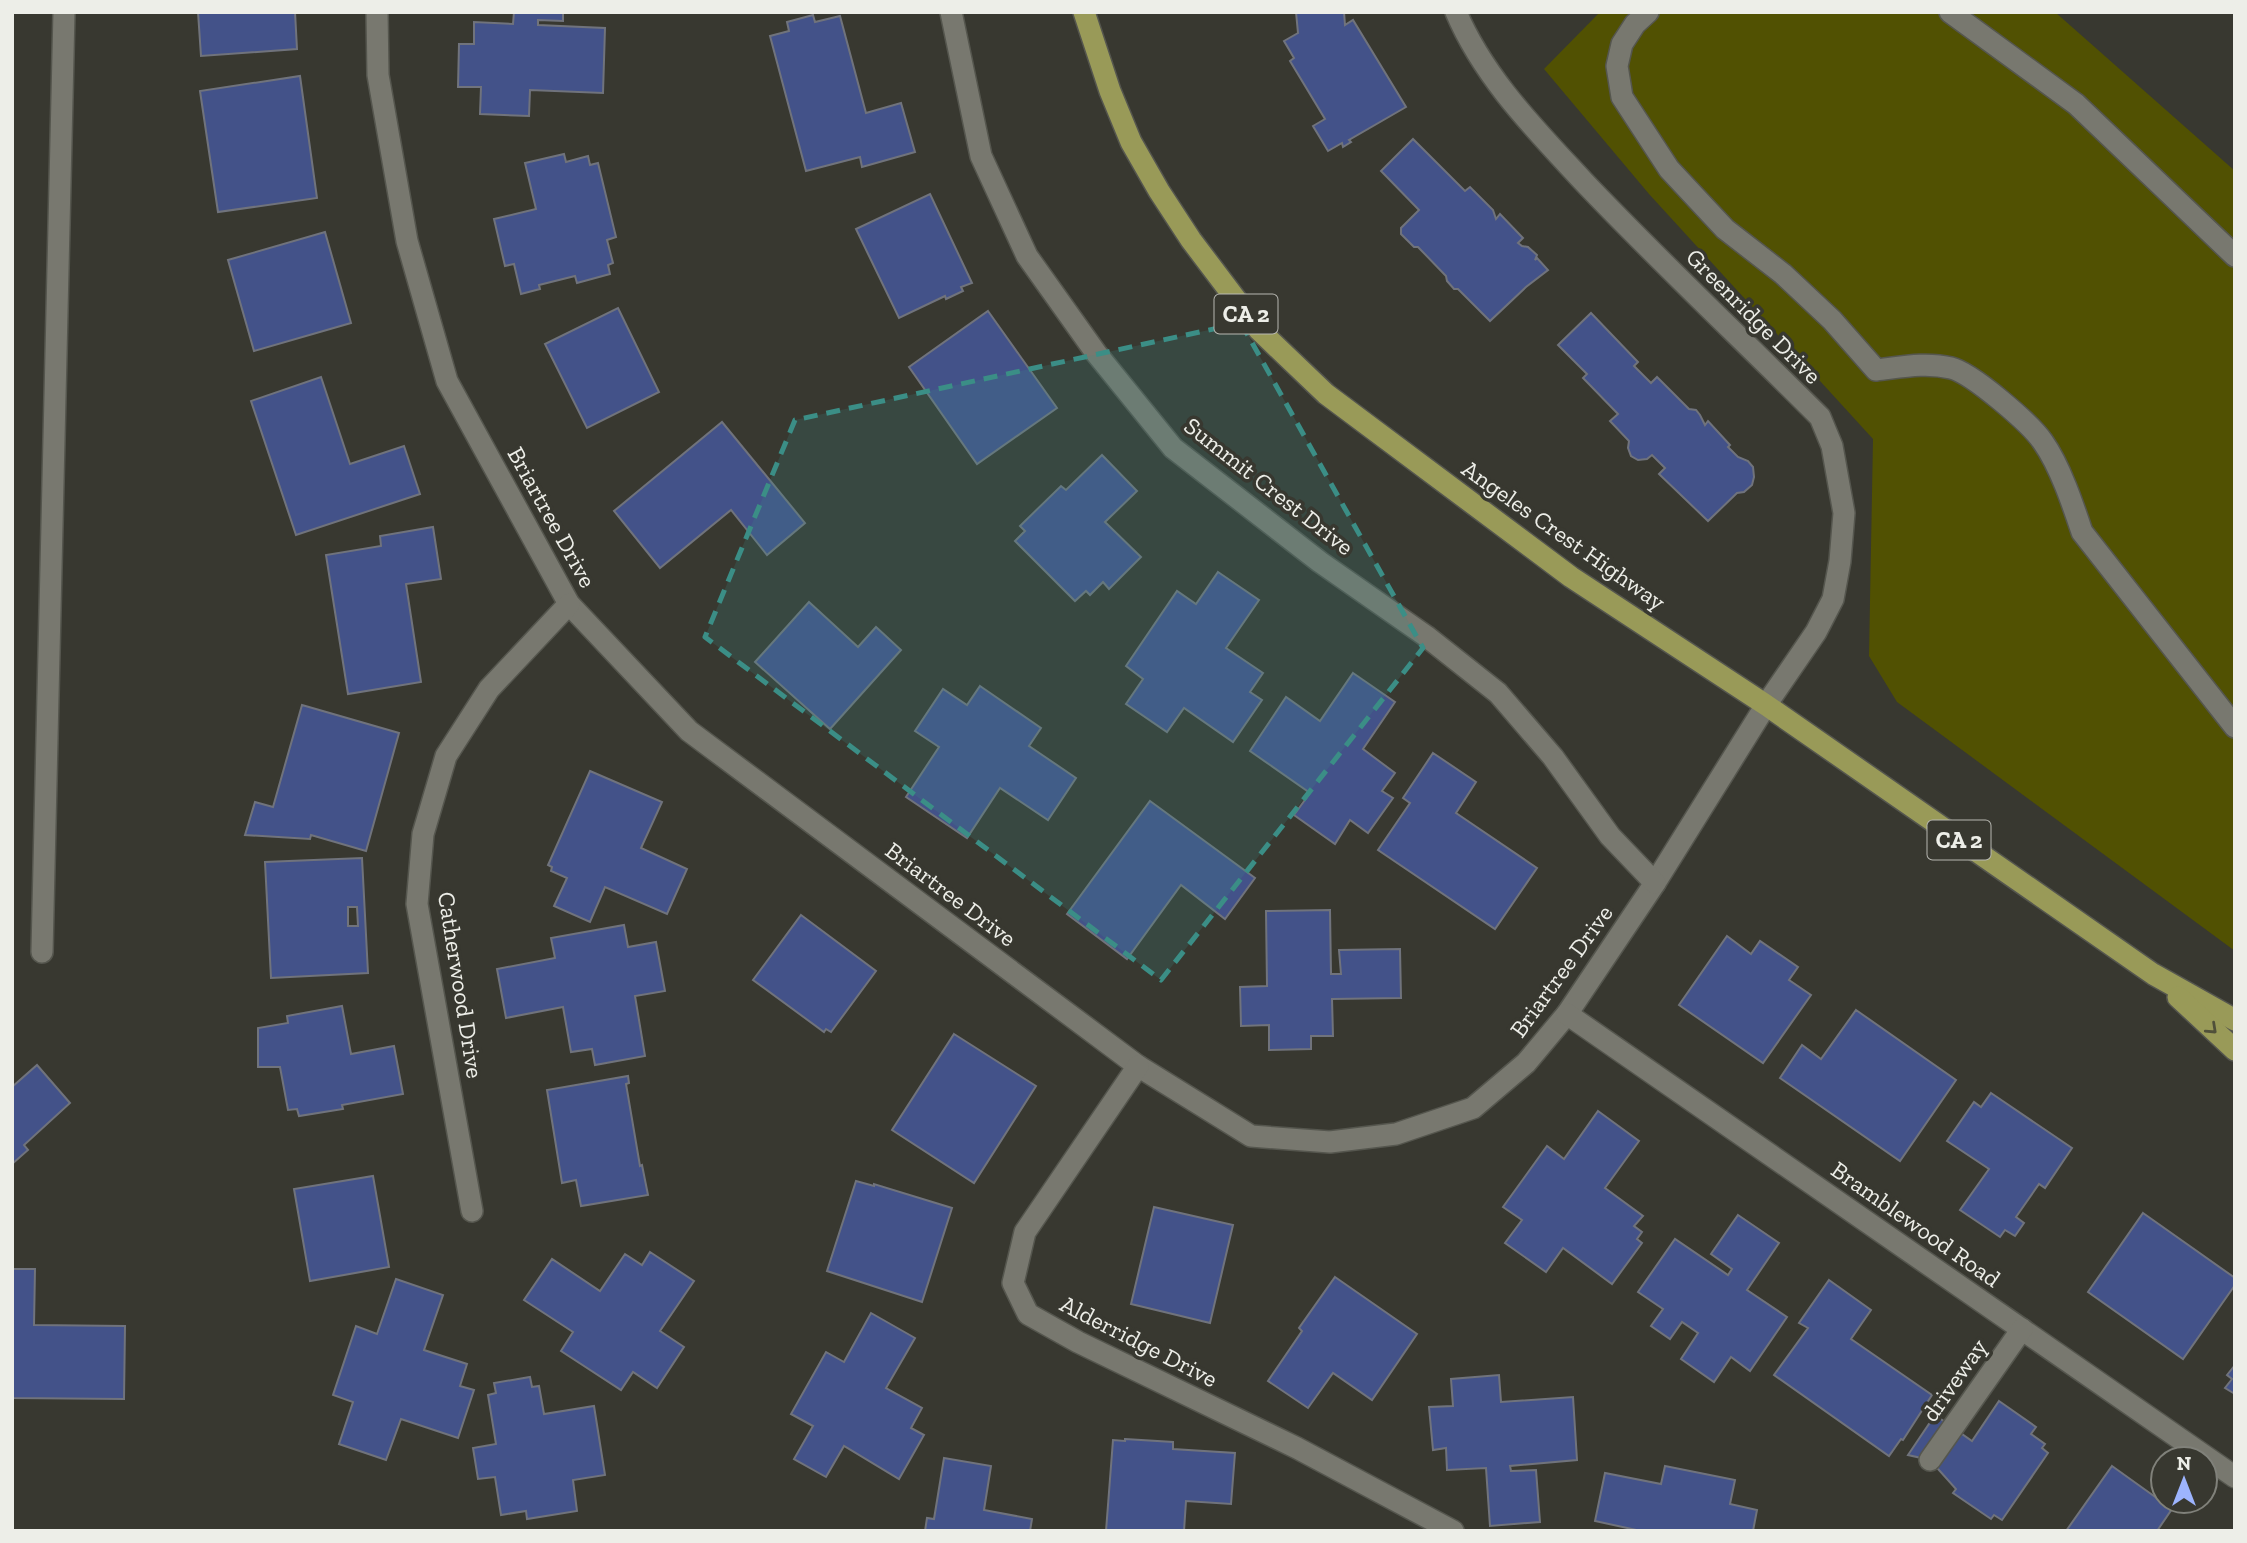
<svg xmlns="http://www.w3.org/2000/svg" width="2247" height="1543" font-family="'Zilla Slab',serif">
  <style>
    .green { fill: #515102 }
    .building { fill: #435289; stroke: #70737c; stroke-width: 2; fill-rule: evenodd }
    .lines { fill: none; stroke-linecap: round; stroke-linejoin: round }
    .minor-casing { stroke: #55564e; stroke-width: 24 }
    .major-casing { stroke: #55564e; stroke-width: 24 }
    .minor { stroke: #78786f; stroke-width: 21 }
    .major { stroke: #999a58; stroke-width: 21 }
    .oneway { stroke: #50503a }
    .marked { fill: #3b8e86; fill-opacity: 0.2; stroke: #3b8e86; stroke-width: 5; stroke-dasharray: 14 9; stroke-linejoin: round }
    .labels { text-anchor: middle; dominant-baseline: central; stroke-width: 7; stroke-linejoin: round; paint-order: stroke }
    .shield { fill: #383830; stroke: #b7b7b1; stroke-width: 2 }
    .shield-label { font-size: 23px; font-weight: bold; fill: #edeee8 }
    .street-label { font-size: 24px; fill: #edeee8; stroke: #383830 }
  </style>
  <rect width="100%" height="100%" fill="#383830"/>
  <polygon class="green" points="1600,12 2055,12 2235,171 2235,951 1897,702 1869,656 1873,439 1649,194 1544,69"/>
  <g class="building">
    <polygon points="198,12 295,12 297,49 201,56"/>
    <polygon points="514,12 563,12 563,21 538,20 538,25 605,28 603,93 530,90 529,116 480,114 481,87 458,87 459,44 474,44 474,22 513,24"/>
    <polygon points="1296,12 1344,12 1345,25 1353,20 1406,107 1349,140 1351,142 1343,147 1342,143 1328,151 1313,126 1325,119 1290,61 1294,58 1284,41 1298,33"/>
    <polygon points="813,15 815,22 840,16 866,113 901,103 915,152 862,167 860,157 806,171 770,36 789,31 787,22"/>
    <polygon points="300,76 317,198 218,212 200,91"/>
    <polygon points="1413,139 1465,191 1470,187 1493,210 1496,219 1500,214 1523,238 1518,243 1522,246 1528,247 1537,255 1535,260 1537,258 1548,270 1526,287 1490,321 1458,289 1454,289 1447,281 1446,276 1418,247 1414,247 1401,234 1401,228 1419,210 1381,171"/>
    <polygon points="564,154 566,162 588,156 590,165 598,163 616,237 607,240 613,263 608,265 610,274 577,283 575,276 539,285 540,289 521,294 514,264 505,266 494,219 536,209 525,163"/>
    <polygon points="930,194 972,283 961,287 963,291 946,299 945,296 899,318 856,229"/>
    <polygon points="325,232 351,323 254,351 228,260"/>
    <polygon points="618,308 659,392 587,428 545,344"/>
    <polygon points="988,311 1057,408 977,464 909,367"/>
    <polygon points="1591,313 1638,362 1634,366 1651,383 1657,377 1689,409 1696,410 1700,415 1705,425 1708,421 1730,445 1728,447 1738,457 1748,461 1753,467 1754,477 1752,485 1744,492 1737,493 1708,521 1659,474 1665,468 1652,455 1647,459 1638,460 1631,456 1628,448 1629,441 1610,421 1618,414 1583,378 1587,374 1558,345"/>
    <polygon points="321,377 350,464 404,446 420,494 296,535 251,401"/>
    <polygon points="722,422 805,523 767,555 731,510 660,568 614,511"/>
    <polygon points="1102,455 1137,491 1105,522 1141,557 1109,589 1103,582 1090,595 1086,591 1075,601 1015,541 1025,531 1020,526 1061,486 1066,490"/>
    <polygon points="433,527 441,579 406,584 421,682 348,694 326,555 381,546 380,536"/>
    <polygon points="1218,572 1259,600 1226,648 1263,673 1250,692 1262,700 1233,742 1184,708 1167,732 1126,704 1143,679 1126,666 1177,591 1196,604"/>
    <polygon points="809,602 858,647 876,627 901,650 830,729 755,662"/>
    <polygon points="1353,673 1395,702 1363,749 1395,773 1382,791 1393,798 1368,833 1350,820 1335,844 1294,815 1310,793 1250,751 1286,697 1320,721"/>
    <polygon points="980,686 1041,728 1029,746 1076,778 1048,820 1000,788 967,838 906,797 939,747 915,731 943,689 967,705"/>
    <polygon points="302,705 399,733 366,851 311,835 310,839 245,835 255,802 273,807"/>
    <polygon points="1433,753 1476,782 1456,813 1537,868 1495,929 1378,850 1410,803 1403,798"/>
    <polygon points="590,771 662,802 641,848 687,869 667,914 605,887 590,922 554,906 567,878 551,871 552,867 548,865"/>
    <polygon points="1150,801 1255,878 1225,919 1181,885 1127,959 1067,914"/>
    <path d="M362,858L368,973L271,978L265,862ZM348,907H357L358,926H348Z"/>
    <polygon points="1330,910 1331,974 1341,974 1339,950 1400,949 1401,998 1332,999 1333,1036 1311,1036 1311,1049 1269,1050 1269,1025 1241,1026 1240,987 1267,986 1266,911"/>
    <polygon points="801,915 876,971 831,1032 826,1029 824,1032 753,980"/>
    <polygon points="624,925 628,947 656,942 665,991 635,996 645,1056 595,1065 592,1049 571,1052 563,1007 506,1018 497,969 555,958 551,938"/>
    <polygon points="1727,936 1751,954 1760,941 1798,967 1789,980 1811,995 1763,1063 1679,1005"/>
    <polygon points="342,1006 351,1054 394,1046 403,1094 342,1105 343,1109 299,1116 297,1109 288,1110 280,1067 258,1067 258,1028 288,1023 287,1016"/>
    <polygon points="1856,1010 1956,1080 1900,1161 1780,1078 1802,1045 1821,1059"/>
    <polygon points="954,1034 1036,1086 974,1183 892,1130"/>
    <polygon points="37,1065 70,1103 24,1145 28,1150 12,1164 12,1087"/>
    <polygon points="628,1076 629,1083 626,1084 640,1166 642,1165 648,1195 581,1206 576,1180 562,1183 547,1090"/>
    <polygon points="1991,1093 2072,1148 2045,1188 2039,1184 2016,1217 2024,1223 2015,1236 2005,1230 2000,1237 1960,1210 1989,1169 1947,1141 1974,1102 1981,1107"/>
    <polygon points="1598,1111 1639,1141 1605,1188 1643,1216 1634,1226 1642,1232 1637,1239 1642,1243 1612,1284 1563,1248 1546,1272 1505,1243 1522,1220 1503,1207 1547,1146 1564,1159"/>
    <polygon points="373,1176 389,1267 310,1281 294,1189"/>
    <polygon points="856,1181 874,1186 874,1184 952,1208 922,1302 827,1271"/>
    <polygon points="1154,1207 1233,1225 1210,1323 1131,1304"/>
    <polygon points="2143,1213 2235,1278 2235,1285 2183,1359 2088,1292"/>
    <polygon points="1738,1215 1779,1243 1747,1290 1787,1317 1750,1371 1731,1357 1714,1382 1681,1359 1698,1333 1682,1322 1670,1339 1651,1326 1663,1309 1638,1292 1675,1239 1728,1275 1732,1269 1711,1254"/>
    <polygon points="650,1252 694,1281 660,1331 684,1347 657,1388 633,1372 621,1390 561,1351 573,1332 524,1300 552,1259 600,1291 625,1254 642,1265"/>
    <polygon points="12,1269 35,1269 34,1325 125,1326 124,1399 12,1398"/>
    <polygon points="1335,1277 1417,1334 1372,1400 1333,1373 1308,1408 1268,1381 1302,1331 1299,1328"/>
    <polygon points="396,1279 443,1295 424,1350 467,1364 460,1386 474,1390 458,1438 401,1419 386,1460 339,1444 353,1402 333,1395 356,1326 377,1334"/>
    <polygon points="1829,1280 1871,1310 1851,1339 1932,1395 1903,1440 1901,1439 1889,1456 1774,1375 1808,1328 1799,1323"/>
    <polygon points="871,1313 915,1338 886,1388 922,1408 911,1428 924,1435 899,1479 844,1446 826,1477 794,1459 813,1426 791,1414 826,1352 844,1362"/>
    <polygon points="2235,1365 2235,1394 2225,1388 2232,1379 2227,1375"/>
    <polygon points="1499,1375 1501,1402 1573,1397 1577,1460 1510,1466 1511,1471 1536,1470 1540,1522 1490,1526 1486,1468 1447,1470 1446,1448 1433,1450 1429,1407 1453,1406 1451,1379"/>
    <polygon points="530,1377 532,1387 539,1386 544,1414 594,1406 605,1475 573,1480 577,1511 527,1519 526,1511 501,1515 495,1477 478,1479 473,1448 496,1444 488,1395 496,1393 494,1383"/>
    <polygon points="1999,1401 2036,1427 2031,1434 2045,1444 2042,1448 2048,1453 2002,1520 1994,1515 1991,1519 1953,1493 1956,1489 1930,1460 1908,1455 1935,1415 1972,1441"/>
    <polygon points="1125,1439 1173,1442 1173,1449 1235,1453 1231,1504 1186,1501 1184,1531 1106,1531 1113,1440 1125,1441"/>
    <polygon points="944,1458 991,1466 984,1510 1032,1519 1030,1531 925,1531 927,1518 934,1519"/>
    <polygon points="1665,1466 1735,1480 1730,1504 1757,1510 1753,1531 1641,1531 1595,1521 1605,1473 1661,1484"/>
    <polygon points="2112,1466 2172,1509 2157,1531 2066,1531"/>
  </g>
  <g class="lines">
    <g class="minor-casing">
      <g id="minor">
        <path d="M377,12L378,75L407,241L447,381L569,604L689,731L1138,1066L1251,1136L1330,1142L1396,1134L1473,1108L1526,1063L1567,1014L1655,883L1766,705L1816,632L1833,599L1840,561L1844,513L1832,446L1820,417C1741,338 1660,262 1583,181C1535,129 1484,78 1456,12"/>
        <polyline points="951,12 981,156 1027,256 1096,353 1173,448 1320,562 1426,636 1498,693 1553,757 1610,836 1655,883"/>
        <path d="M1648,12L1635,24L1622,44L1617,66L1622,97L1669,169L1725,229L1783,274L1832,320L1876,370C1902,367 1926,362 1951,368C1972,373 2031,424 2043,442C2060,466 2073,505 2082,532L2235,727"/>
        <polyline points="1950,12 2076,104 2235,256"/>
        <polyline points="42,952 64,12"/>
        <polyline points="1567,1014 2235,1477"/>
        <polyline points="1138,1066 1025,1232 1013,1283 1028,1314 1078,1342 1297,1448 1453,1531"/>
        <polyline points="472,1211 417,904 423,834 446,756 489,689 569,604"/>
        <polyline points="1930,1460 2022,1329"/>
      </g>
    </g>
    <g class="major-casing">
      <g id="major">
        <polyline points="1084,12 1110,91 1131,142 1159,191 1191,240 1259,330 1326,394 1571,577 1766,705 2153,974 2235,1020"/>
        <polyline points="2178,997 2235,1050"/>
      </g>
    </g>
    <use href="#minor" class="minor"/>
    <use href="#major" class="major"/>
  </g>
  <defs><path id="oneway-chevron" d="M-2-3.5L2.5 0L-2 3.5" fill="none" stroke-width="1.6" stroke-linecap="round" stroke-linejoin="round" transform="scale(1.75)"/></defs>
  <use class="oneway" href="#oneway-chevron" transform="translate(2212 1029) rotate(43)"/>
  <path class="marked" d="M1241,323L1423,648L1161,980L705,637L795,420Z"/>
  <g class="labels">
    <g class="shield">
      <rect x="1214.5" y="294.5" width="63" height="39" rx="5"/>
      <rect x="1927.5" y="820.5" width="63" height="39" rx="5"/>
    </g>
    <g class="shield-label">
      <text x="1246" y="314">CA 2</text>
      <text x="1959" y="840">CA 2</text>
    </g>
    <g class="street-label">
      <text transform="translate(1754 316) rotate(45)">Greenridge Drive</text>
      <text transform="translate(1269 486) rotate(38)">Summit Crest Drive</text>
      <text transform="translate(552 517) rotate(61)">Briartree Drive</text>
      <text transform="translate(1564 535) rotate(35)">Angeles Crest Highway</text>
      <text transform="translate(951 894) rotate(37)">Briartree Drive</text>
      <text transform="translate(1561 971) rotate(-54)">Briartree Drive</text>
      <text transform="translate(461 985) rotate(81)">Catherwood Drive</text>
      <text transform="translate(1916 1224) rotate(35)">Bramblewood Road</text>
      <text transform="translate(1139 1341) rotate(27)">Alderridge Drive</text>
      <text transform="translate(1954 1380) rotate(-55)">driveway</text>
    </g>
  </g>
  <rect width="2247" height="1543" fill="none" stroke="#edeee8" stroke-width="28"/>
  <g transform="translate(2184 1480)"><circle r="33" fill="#383830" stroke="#80817a" stroke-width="2"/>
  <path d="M0-5L12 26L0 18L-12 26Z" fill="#9db4fd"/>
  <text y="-10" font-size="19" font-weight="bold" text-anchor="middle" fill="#edeee8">N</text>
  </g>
</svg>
